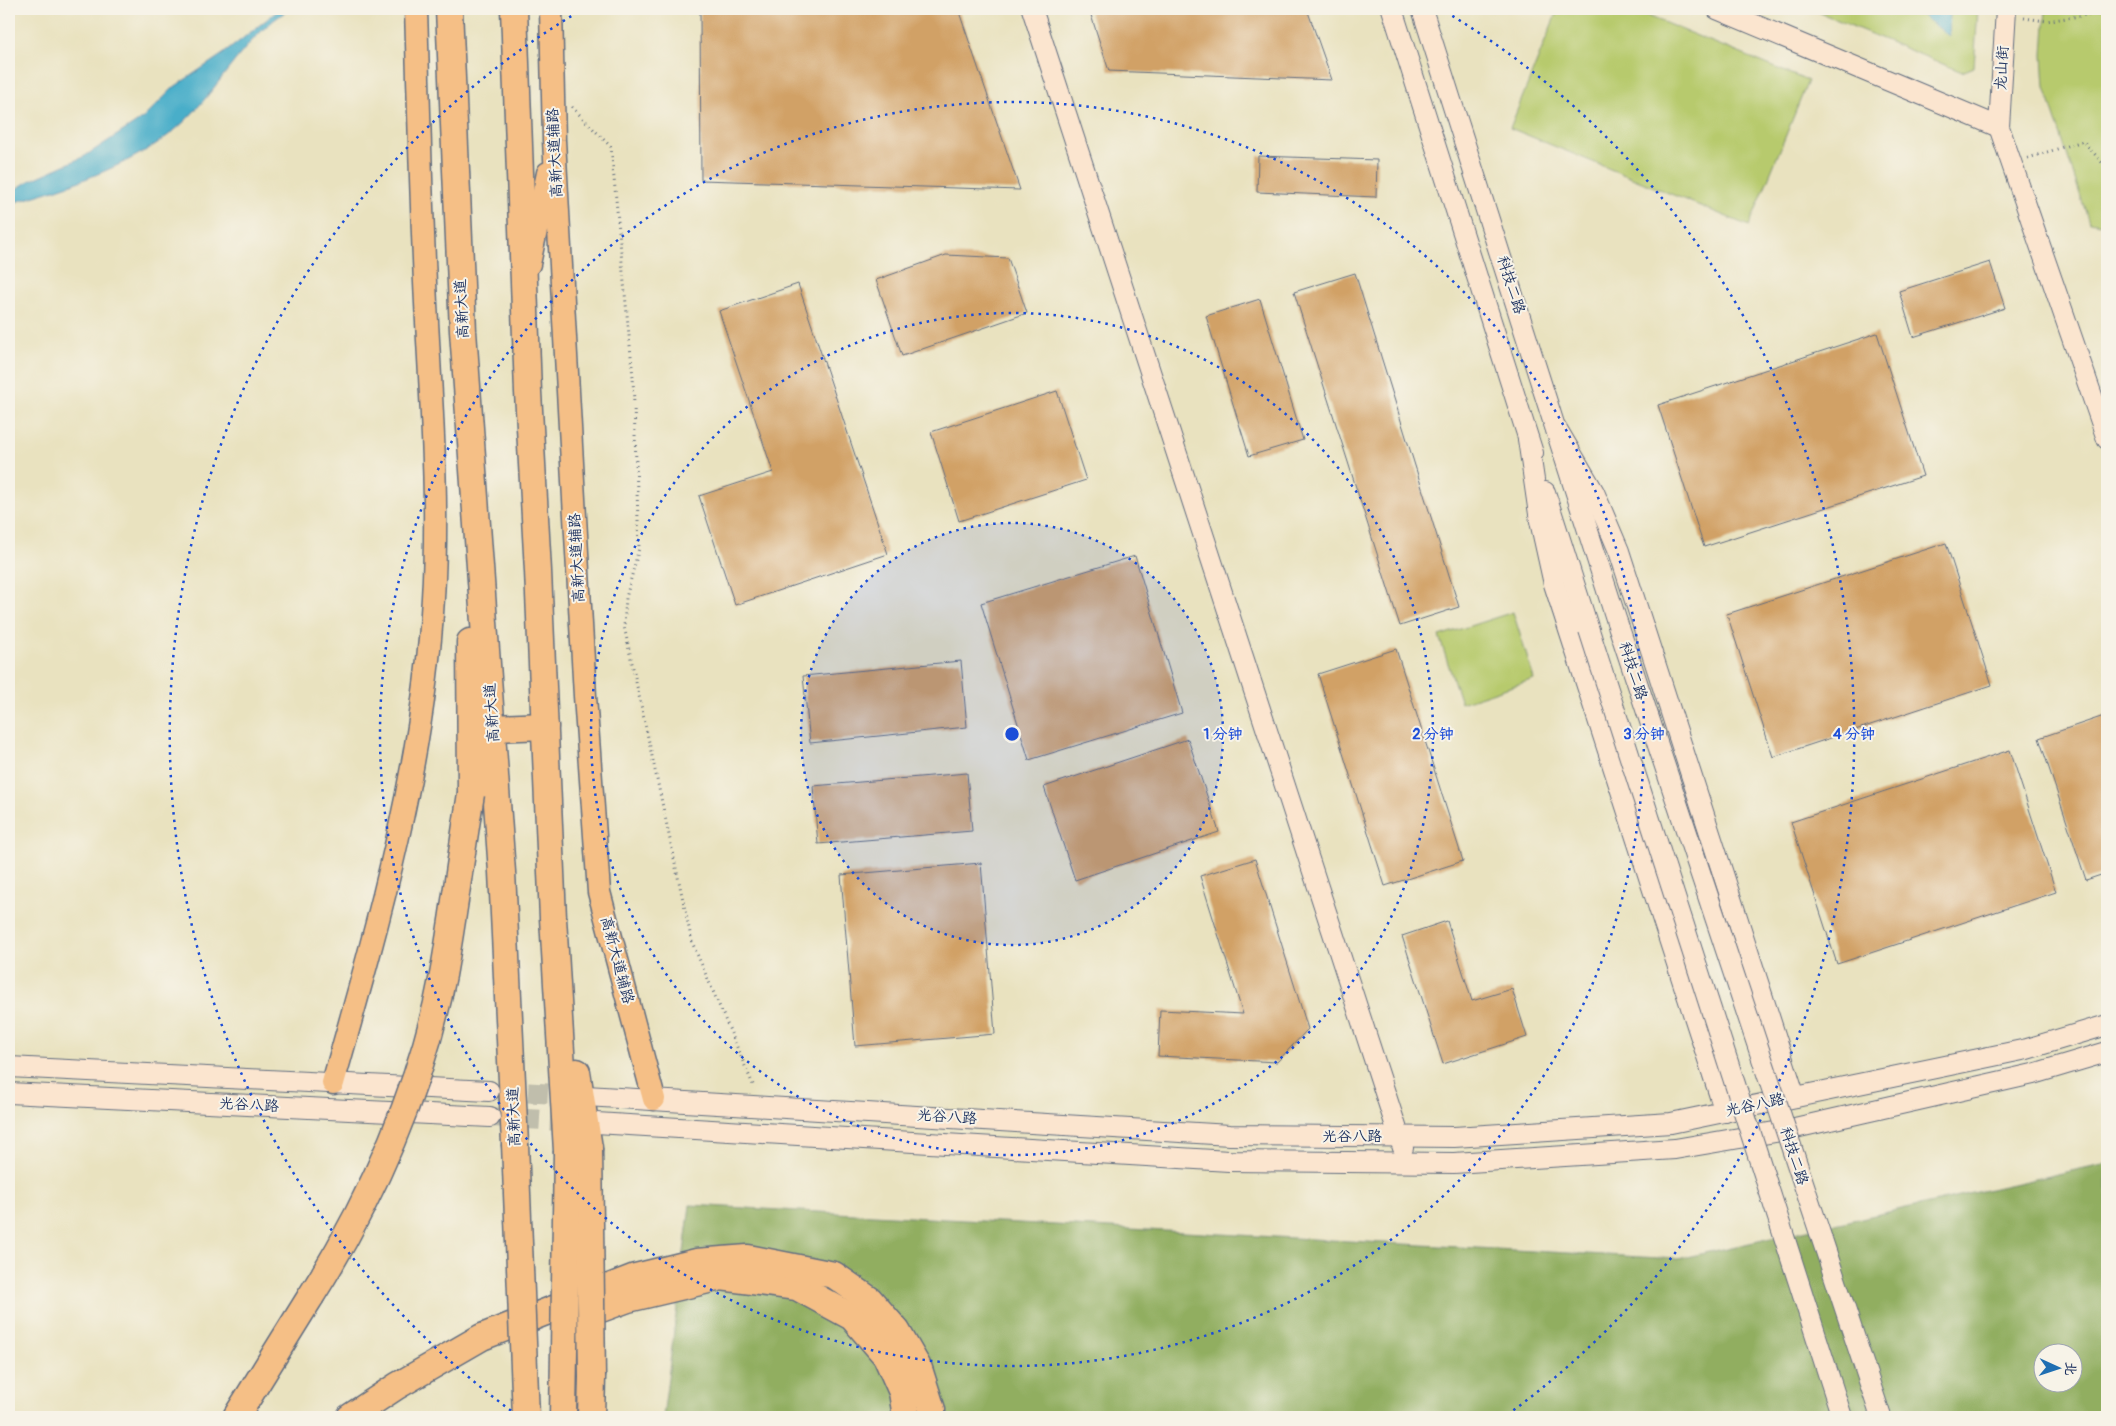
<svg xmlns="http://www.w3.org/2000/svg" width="2116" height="1426" font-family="Pangolin,'LXGW WenKai TC',sans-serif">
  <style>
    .green { fill: #b7ca6d; stroke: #697c66 }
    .forest { fill: #91ae60; stroke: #566e5f; fill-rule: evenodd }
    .water { fill: #4aaec9; stroke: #326e94 }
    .building { fill: #d1a166 }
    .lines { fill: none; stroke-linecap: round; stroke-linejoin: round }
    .secondary-tunnel { stroke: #c0beac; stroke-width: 20; stroke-dasharray: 20 10; stroke-linecap: butt }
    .secondary-casing { stroke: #636e80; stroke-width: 22 }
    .primary-casing { stroke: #636e80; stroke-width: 25 }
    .highway-casing { stroke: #636e80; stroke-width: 29 }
    .path { stroke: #636e80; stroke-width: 3; stroke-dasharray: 1 4; stroke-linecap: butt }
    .secondary { stroke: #fbe5cf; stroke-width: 20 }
    .primary { stroke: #f5bf86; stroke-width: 22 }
    .highway { stroke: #f5bf86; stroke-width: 26 }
    .secondary-bridge-casing { stroke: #636e80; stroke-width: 22; stroke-linecap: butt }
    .highway-bridge-casing { stroke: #636e80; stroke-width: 29; stroke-linecap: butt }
    .secondary-bridge { stroke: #fbe5cf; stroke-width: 20 }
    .highway-bridge { stroke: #f5bf86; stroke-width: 26 }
    .ring { fill: none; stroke: #1d4ed8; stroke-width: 2.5; stroke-dasharray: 2.5 5 }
    .labels { text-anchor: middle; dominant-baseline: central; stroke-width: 4; stroke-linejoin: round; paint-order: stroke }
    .street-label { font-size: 15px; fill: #1b2f5e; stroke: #f7f3e8 }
    .centre { fill: #1d4ed8; stroke: #f7f3e8; stroke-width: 2.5 }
    .ring-label { font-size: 15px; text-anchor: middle; font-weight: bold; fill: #1d4ed8; stroke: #f7f3e8; stroke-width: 4; stroke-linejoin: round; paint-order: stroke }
  </style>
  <rect width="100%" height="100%" fill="#f7f3e8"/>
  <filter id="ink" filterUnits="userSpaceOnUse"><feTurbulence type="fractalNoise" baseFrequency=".02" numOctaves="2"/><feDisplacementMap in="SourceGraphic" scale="10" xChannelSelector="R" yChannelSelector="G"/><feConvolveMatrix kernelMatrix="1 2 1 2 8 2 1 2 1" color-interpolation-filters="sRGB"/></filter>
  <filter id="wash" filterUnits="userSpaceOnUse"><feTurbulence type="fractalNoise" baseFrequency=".0096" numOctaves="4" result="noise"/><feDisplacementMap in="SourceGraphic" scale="20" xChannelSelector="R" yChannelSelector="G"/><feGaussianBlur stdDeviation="1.12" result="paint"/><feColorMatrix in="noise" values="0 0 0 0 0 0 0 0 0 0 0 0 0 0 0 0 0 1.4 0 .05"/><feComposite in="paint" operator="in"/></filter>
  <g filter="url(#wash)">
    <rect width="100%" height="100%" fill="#e9e2bf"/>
    <g class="green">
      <polygon points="1558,9 1631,9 1808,81 1749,226 1510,128"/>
      <polygon points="1811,9 1914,9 1949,35 1950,9 1978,9 1974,67 1962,72"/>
      <polygon points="2046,9 2107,9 2107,225 2089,222 2045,87 2043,55"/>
      <polygon points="1513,612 1534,679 1461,703 1439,636"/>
    </g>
    <path class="forest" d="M2107,1163V1417H663L690,1205L1678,1259ZM2044,1354H2074V1384H2044Z"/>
    <g class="water">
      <path d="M280,9H290C246,35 222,84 186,120C141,164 69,186 9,204V193L29,181L85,156L143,118L174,87L223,54Z"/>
      <polygon points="1914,9 1950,9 1949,36"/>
    </g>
    <g id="blocks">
      <g class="building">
        <polygon points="700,9 958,9 1020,190 701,180"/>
        <polygon points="1089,9 1307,9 1332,80 1109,71"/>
        <polygon points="1258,156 1377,160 1376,197 1257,192"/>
        <polygon points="946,255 1008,258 1027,313 902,356 876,280"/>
        <polygon points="1990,262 2005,308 1913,337 1899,291"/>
        <polygon points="1355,273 1459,607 1400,626 1294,292"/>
        <polygon points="798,284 888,554 735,605 699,496 773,472 719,311"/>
        <polygon points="1260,299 1303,440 1249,456 1206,316"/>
        <polygon points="1877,333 1923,476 1704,547 1658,405"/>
        <polygon points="1057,391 1086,480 959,521 931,432"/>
        <polygon points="1946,543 1992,685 1773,757 1727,614"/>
        <polygon points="1135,556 1182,713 1029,760 981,603"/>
        <polygon points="1396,649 1463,861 1385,886 1318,674"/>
        <polygon points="961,661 967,727 810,743 803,676"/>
        <polygon points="2107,715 2107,873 2086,880 2039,738"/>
        <polygon points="1188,739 1219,832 1075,880 1044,787"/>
        <polygon points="2010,750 2056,892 1837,964 1791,822"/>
        <polygon points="967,773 972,831 818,844 813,786"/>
        <polygon points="1255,859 1308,1029 1277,1062 1158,1056 1160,1010 1243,1014 1200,876"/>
        <polygon points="981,863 995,1034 855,1046 841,875"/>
        <polygon points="1447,921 1472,1001 1512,989 1527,1037 1443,1064 1402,936"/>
      </g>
    </g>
  </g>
  <g filter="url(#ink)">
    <use href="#blocks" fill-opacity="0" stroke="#636e80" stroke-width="1"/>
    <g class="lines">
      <g class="secondary-tunnel">
        <polyline points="498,1091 576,1095"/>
        <polyline points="490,1117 578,1122"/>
      </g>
      <g class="secondary-casing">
        <g id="secondary">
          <polyline points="1032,9 1403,1148"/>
          <polyline points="1392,9 1533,453"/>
          <polyline points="1422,9 1617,622"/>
          <polyline points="1717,9 1999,127"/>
          <polyline points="2006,9 1999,127 2107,439"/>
          <polyline points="1557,429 1594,492 1619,551 1795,1097"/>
          <polyline points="1528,439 1540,521 1554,584 1725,1112"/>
          <polyline points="1545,492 1589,630"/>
          <polyline points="9,1067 489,1091"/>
          <polyline points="9,1093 490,1117"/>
          <polyline points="586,1096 1230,1135 1454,1137 1671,1123 2027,1049 2107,1025"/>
          <polyline points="596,1123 1229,1161 1454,1163 1675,1149 1786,1130 2033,1074 2107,1052"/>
        </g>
      </g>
      <g class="primary-casing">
        <g id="primary">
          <polyline points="551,9 554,140 585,696 599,892 654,1099"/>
          <polyline points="529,264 548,173"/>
          <path d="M333,1083C378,924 424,764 433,598C439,500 431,401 426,303C421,205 419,107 416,9"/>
        </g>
      </g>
      <g class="highway-casing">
        <g id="highway">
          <polyline points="449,9 463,331 502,872 515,1144"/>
          <polyline points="514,9 528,392 538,571 553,918 567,1151"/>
          <polyline points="470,642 471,794"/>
          <polyline points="493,728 545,726"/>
          <polyline points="577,1072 589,1148"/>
          <polyline points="598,1310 628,1299 721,1277 797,1287 852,1317 886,1356 902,1392 906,1417"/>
          <polyline points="236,1417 311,1296"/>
          <polyline points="350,1417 397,1386 482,1337 635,1277 696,1262 748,1258 834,1275 870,1300 897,1331 919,1369 932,1410 932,1417"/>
          <polyline points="591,1417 592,1377"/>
        </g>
      </g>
      <g class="path">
        <polyline points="2024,18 2046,21 2107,12"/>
        <polyline points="572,107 611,147 633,377 639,548 626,598 624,626 692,942 754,1087"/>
        <polyline points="2028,158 2083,141 2107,168"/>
      </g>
      <use href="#secondary" class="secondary"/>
      <use href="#primary" class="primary"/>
      <use href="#highway" class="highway"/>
      <g class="secondary-bridge-casing">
        <g id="secondary-bridge">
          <polyline points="1617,622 1881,1417"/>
          <polyline points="1589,630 1842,1417"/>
        </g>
      </g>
      <g class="highway-bridge-casing">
        <g id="highway-bridge">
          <polyline points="515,1144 526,1417"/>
          <polyline points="589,1148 592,1377"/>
          <path d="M311,1296C371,1201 422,1086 443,975C454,915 461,854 471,794"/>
          <polyline points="563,1417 567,1151"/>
        </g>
      </g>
      <use href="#secondary-bridge" class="secondary-bridge"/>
      <use href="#highway-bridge" class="highway-bridge"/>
    </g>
  </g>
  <circle cx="1012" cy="734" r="211" fill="#1d4ed8" fill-opacity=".12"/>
  <g class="ring">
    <circle cx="1012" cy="734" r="211"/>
    <circle cx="1012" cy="734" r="421"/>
    <circle cx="1012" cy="734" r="632"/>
    <path d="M517 1415A842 842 0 0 1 578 12M1446 12A842 842 0 0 1 1507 1415"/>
  </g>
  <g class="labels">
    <g class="street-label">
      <text transform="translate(2002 68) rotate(-87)">龙山街</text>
      <text transform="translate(555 153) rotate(-93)">高新大道辅路</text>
      <text transform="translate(1511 285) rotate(72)">科技二路</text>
      <text transform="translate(462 309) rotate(-93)">高新大道</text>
      <text transform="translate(577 558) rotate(-93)">高新大道辅路</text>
      <text transform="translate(1633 671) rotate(72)">科技二路</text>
      <text transform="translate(492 713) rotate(-94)">高新大道</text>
      <text transform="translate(617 960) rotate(75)">高新大道辅路</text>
      <text transform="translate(249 1105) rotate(3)">光谷八路</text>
      <text transform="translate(1755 1105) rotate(-12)">光谷八路</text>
      <text transform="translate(514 1117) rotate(-92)">高新大道</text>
      <text transform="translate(947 1117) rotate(4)">光谷八路</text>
      <text x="1352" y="1136">光谷八路</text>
      <text transform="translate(1794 1156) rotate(72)">科技二路</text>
    </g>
  </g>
  <circle cx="1012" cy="734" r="8" class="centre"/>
  <g class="ring-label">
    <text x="1223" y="739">1 分钟</text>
    <text x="1433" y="739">2 分钟</text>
    <text x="1644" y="739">3 分钟</text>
    <text x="1854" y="739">4 分钟</text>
  </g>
  <rect width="2116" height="1426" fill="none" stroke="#f7f3e8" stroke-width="30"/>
  <g transform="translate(2058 1368) rotate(93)"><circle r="24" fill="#f7f3e8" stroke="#9fa5b1"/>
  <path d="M0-4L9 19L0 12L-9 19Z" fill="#1f6fb2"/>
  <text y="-8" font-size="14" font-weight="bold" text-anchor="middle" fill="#1b2f5e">北</text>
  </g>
</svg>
